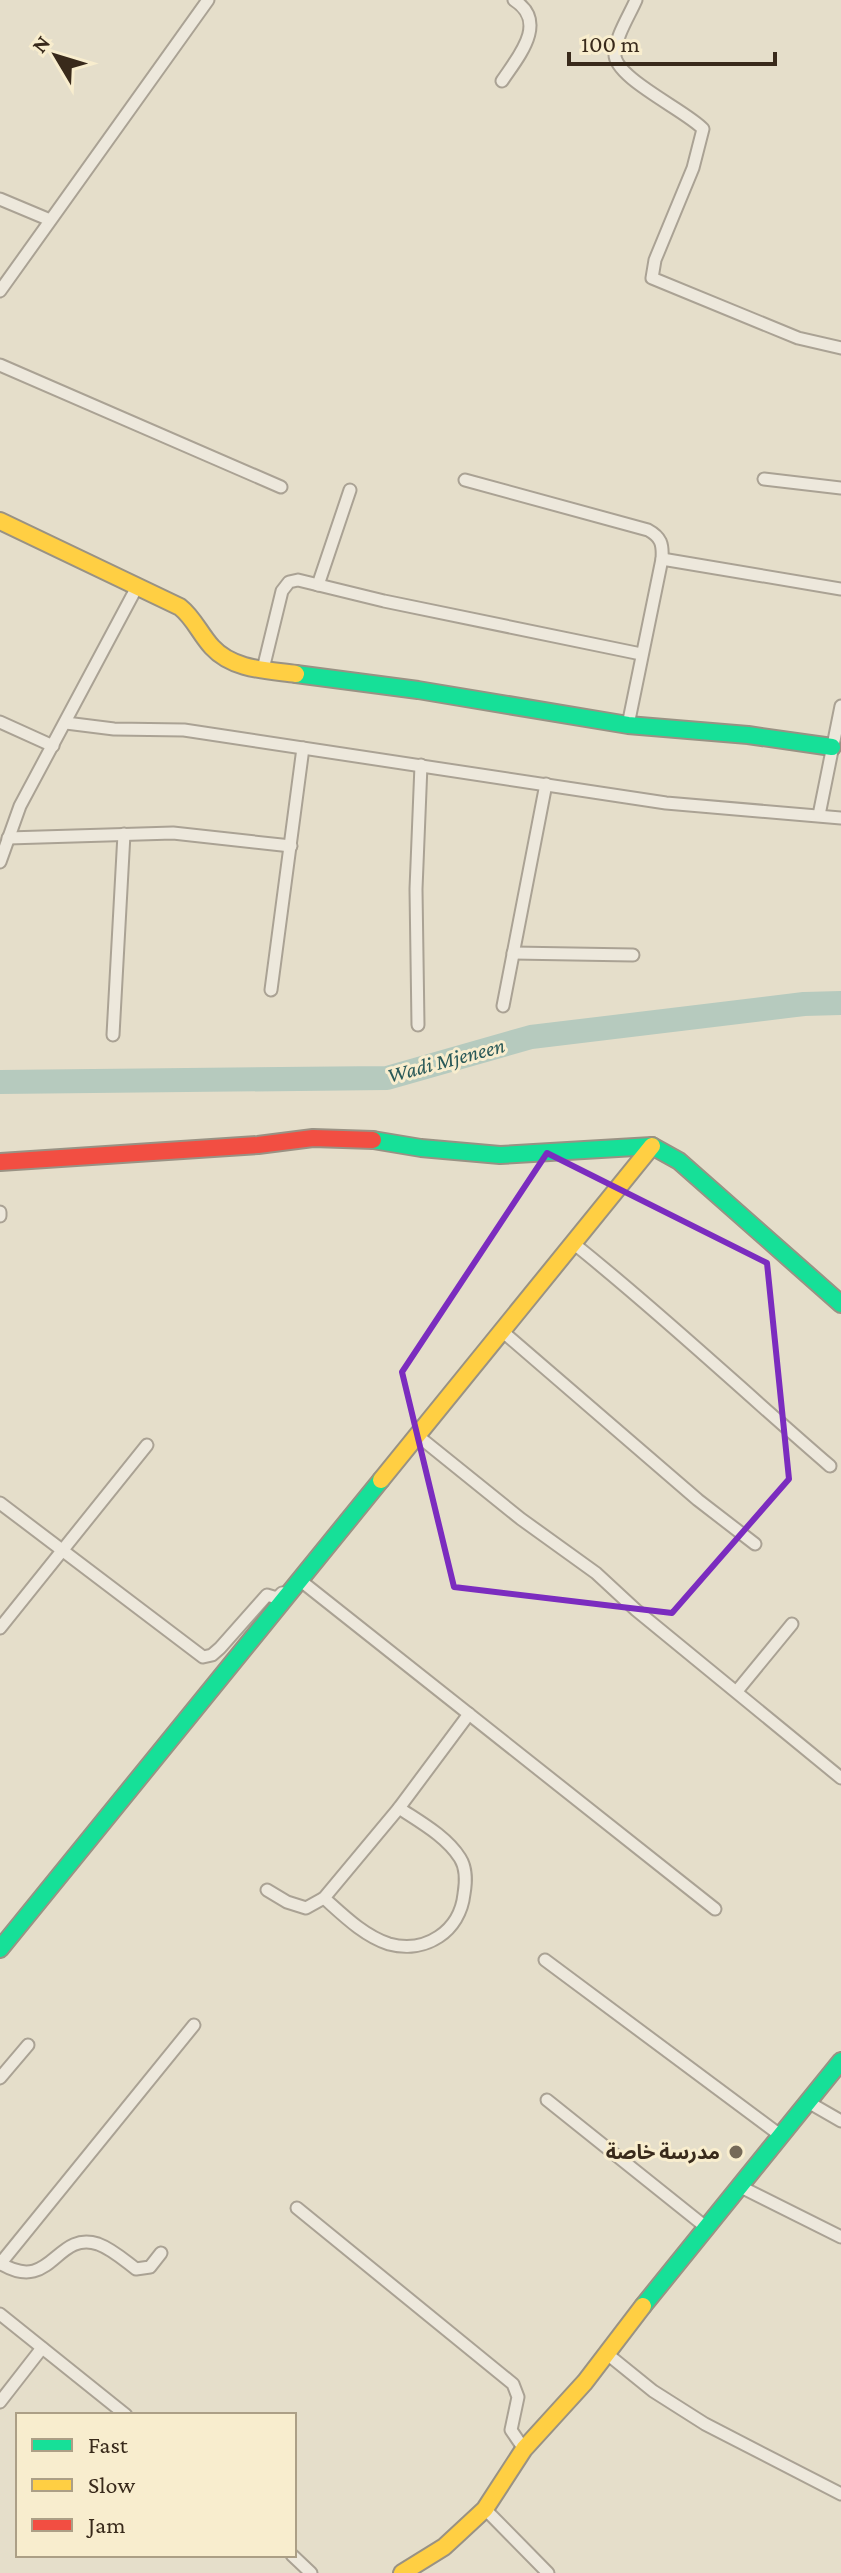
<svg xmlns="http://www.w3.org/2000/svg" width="841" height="2573" font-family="'Crimson Pro','Noto Sans Arabic',serif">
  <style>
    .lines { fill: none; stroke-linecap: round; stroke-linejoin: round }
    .river { stroke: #b6cabe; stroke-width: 24 }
    .street-casing { stroke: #aaa294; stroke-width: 15 }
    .fast-casing { stroke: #999284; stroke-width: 20 }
    .slow-casing { stroke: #999284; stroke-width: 20 }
    .jam-casing { stroke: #999284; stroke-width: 20 }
    .street { stroke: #ede8dc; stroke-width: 11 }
    .fast { stroke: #16e098; stroke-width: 16 }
    .slow { stroke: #ffcf43; stroke-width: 16 }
    .jam { stroke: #f24e42; stroke-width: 16 }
    .marked { fill: none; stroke: #7b2cbf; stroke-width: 6; stroke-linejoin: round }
    .poi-dot { fill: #756958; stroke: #f8edce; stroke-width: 3 }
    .labels { text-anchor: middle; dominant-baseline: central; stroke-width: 6; stroke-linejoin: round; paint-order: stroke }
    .poi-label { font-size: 20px; font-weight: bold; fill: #392a1b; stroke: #f8edce; text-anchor: end }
    .water-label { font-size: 22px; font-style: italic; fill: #2a5958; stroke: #f8edce }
  </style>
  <rect width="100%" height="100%" fill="#e5deca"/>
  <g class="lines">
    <polyline class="river" points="0,1082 387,1078 531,1037 804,1004 841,1003"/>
    <g class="street-casing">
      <g id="street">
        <path d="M636,0C629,16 616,36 615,53C612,77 687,111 703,129L693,168L655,260L652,278L798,338L841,348"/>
        <path d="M502,81C518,57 549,22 514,0"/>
        <polyline points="0,199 50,220"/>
        <polyline points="0,291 208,0"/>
        <polyline points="0,365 281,487"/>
        <polyline points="764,479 841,488"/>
        <path d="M465,480L648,530C661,537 663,544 662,559L628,725"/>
        <polyline points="662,559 841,589"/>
        <polyline points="318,585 350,490"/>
        <polyline points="263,669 282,591 289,582 298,580 384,601 641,654"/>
        <polyline points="0,722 53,746"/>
        <polyline points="66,723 114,729 184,730 666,803 841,818"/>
        <polyline points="819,815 841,706"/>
        <polyline points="8,838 173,833 291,846"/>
        <polyline points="0,862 20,806 138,585"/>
        <polyline points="513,953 633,955"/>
        <polyline points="271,990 303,748"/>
        <polyline points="503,1006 546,784"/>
        <polyline points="418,1025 416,889 421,765"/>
        <polyline points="113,1035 124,834"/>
        <polyline points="0,1212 0,1216"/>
        <path d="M573,1243C662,1314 744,1392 830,1466"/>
        <polyline points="502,1331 698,1500 755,1544"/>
        <polyline points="418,1436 521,1519 596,1573 636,1610 841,1778"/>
        <polyline points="0,1503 203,1657 212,1655 220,1648 267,1595 277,1598 282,1593 287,1597"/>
        <polyline points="301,1581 715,1909"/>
        <polyline points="0,1628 147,1445"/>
        <polyline points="737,1691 792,1624"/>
        <polyline points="267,1890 287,1902 306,1908 324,1898 399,1808 469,1714"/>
        <path d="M324,1898C343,1915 364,1936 389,1944C426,1954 460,1931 464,1894C466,1882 467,1869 460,1858C446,1836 420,1822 399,1808"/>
        <polyline points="545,1960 780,2135"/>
        <polyline points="0,2078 28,2045"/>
        <polyline points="547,2100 707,2228"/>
        <polyline points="808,2102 841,2121"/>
        <polyline points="741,2187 841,2237"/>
        <polyline points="297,2208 513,2384 518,2397 511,2430 524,2449"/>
        <path d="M0,2263C52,2295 55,2230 98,2244C112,2249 124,2260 136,2269L150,2267L161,2253"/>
        <polyline points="0,2264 194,2025"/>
        <polyline points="0,2314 126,2415"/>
        <polyline points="606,2353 653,2391 705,2424 841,2494"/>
        <polyline points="0,2402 42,2348"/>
        <polyline points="485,2509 548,2573"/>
        <polyline points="292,2555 311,2573"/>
      </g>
    </g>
    <g class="fast-casing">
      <g id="fast">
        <polyline points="296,674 418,690 628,725 748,735 832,747"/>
        <polyline points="373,1140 421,1148 500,1155 652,1146 679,1161 841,1304"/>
        <polyline points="0,1949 381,1480"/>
        <polyline points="643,2306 841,2061"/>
      </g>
    </g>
    <g class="slow-casing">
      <g id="slow">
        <path d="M0,521L180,607C194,618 200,634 212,647C233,670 267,670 296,674"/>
        <polyline points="381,1480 652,1146"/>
        <polyline points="402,2573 444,2547 485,2509 524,2449 585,2382 643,2306"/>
      </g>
    </g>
    <g class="jam-casing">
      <polyline id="jam" points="0,1162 258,1145 313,1138 373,1140"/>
    </g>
    <use href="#street" class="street"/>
    <use href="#fast" class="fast"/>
    <use href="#slow" class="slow"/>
    <use href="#jam" class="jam"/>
  </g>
  <path class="marked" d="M547,1153L767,1263L789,1479L672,1613L454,1587L402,1372Z"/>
  <circle class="poi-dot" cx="736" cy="2152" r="8"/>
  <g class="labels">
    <g class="poi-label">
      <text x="720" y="2152">مدرسة خاصة</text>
    </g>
    <g class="water-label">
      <text transform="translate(446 1060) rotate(-15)">Wadi Mjeneen</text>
    </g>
  </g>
  <rect x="16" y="2413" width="280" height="144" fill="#f8edce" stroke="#ac9f86" stroke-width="2"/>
  <rect x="32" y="2439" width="40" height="12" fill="#16e098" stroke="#ac9f86" stroke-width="2"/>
  <text x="88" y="2453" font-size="24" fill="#392a1b">Fast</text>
  <rect x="32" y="2479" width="40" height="12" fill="#ffcf43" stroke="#ac9f86" stroke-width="2"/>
  <text x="88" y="2493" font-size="24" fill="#392a1b">Slow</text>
  <rect x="32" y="2519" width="40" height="12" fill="#f24e42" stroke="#ac9f86" stroke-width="2"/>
  <text x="88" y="2533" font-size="24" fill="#392a1b">Jam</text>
  <g transform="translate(56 56) rotate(308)" stroke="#f8edce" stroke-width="6" paint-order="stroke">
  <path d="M0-6L14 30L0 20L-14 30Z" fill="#392a1b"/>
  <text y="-12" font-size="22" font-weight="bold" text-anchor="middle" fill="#392a1b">N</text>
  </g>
  <path d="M569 52v12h206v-12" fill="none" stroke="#392a1b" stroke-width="4"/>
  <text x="581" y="52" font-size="24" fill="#392a1b" stroke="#f8edce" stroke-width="6" paint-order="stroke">100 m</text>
</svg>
